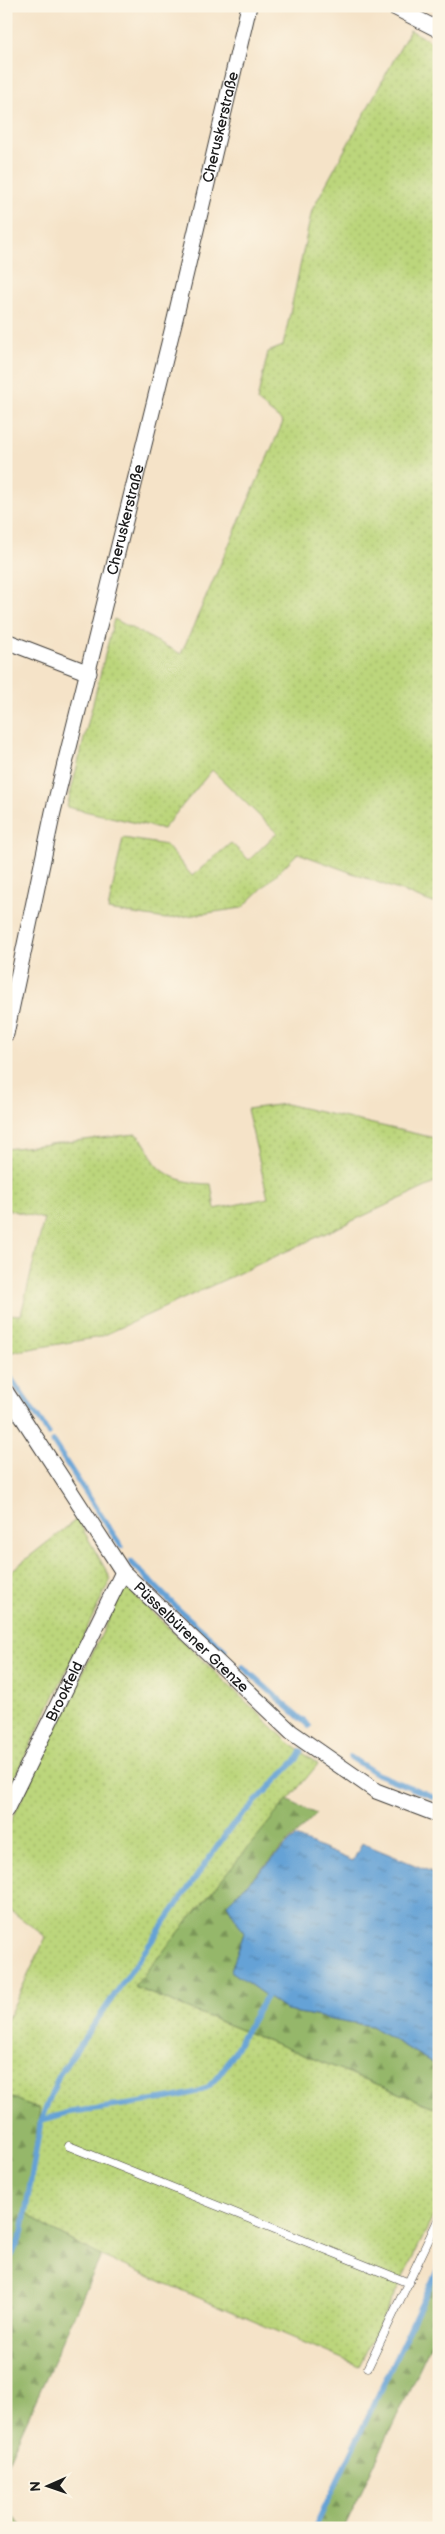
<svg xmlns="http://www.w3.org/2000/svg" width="445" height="2534" font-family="'Balsamiq Sans',sans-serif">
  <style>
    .grass { fill: url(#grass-dots); stroke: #6c794c }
    .forest { fill: url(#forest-firs); stroke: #586a44 }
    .water { fill: url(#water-ripples); stroke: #405f79 }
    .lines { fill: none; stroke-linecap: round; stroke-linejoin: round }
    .stream { stroke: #65a2d6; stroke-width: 5.5 }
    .lane-casing { stroke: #3d3a36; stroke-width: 9 }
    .street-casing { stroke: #3d3a36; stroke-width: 17 }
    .lane { stroke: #fff; stroke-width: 8 }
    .street { stroke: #fff; stroke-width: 15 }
    .labels { text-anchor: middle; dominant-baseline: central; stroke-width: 4.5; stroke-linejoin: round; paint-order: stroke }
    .street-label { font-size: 15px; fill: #1c1c1c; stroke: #fcf5e5 }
  </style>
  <defs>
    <pattern id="grass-dots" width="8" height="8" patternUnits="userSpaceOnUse" patternTransform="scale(1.25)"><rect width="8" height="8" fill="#bcd67b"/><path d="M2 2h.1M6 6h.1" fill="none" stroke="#a1b76a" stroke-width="1.8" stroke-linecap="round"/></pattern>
    <pattern id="forest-firs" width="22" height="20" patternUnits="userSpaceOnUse" patternTransform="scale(1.25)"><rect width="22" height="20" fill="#95b76b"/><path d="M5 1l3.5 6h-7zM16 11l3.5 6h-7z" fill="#799457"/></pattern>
    <pattern id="water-ripples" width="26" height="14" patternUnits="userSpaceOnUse" patternTransform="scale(1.25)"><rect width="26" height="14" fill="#65a2d6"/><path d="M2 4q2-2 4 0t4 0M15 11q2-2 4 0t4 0" fill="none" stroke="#5283ad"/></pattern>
  </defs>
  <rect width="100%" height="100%" fill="#fcf5e5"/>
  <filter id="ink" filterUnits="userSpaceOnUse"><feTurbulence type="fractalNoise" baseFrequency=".02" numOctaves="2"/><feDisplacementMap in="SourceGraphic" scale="10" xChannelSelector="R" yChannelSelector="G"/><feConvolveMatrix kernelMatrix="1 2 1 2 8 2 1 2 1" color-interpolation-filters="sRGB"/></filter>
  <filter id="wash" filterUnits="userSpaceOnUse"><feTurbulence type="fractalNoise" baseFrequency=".0096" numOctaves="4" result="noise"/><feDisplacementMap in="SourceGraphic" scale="20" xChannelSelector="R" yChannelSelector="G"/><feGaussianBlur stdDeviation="1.12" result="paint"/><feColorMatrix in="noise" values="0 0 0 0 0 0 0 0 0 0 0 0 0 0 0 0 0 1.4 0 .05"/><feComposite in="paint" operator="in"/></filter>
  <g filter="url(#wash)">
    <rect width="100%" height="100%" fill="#f5e3c8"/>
    <g class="grass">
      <polygon points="410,30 439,46 439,905 298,853 242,908 166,919 108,910 123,838 166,845 192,876 231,843 249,860 277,833 212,770 163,829 67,807 114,619 181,654 283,422 257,401 268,352 283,346 312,210"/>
      <path d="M285,1104L439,1139V1181L100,1337L6,1353V1314L21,1315L44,1219L6,1209V1149L136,1134C148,1143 149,1157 159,1167C172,1180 193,1184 211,1184L215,1209L268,1198L247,1109Z"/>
      <polygon points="77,1519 111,1579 6,1795 6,1575"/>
      <polygon points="125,1586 288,1742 318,1764 134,1987 439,2109 439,2205 359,2366 101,2256 44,2226 25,2211 39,2109 6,2095 6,2022 46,1937 6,1907 6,1831"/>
    </g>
    <g class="forest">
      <polygon points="287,1800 316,1814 227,1904 244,1933 231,1971 287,2011 371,2026 439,2067 439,2109 134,1987"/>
      <polygon points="6,2095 40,2109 25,2211 44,2226 101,2256 6,2466"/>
      <polygon points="439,2266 439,2327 344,2528 317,2528"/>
      <polygon points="6,2510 24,2528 6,2528"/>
    </g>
    <polygon class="water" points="295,1837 353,1861 362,1843 439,1875 439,2067 371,2026 287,2011 231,1971 244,1933 227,1904"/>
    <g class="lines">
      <g class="stream">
        <polyline points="6,1371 49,1434"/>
        <polyline points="53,1442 121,1546"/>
        <polyline points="131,1562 177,1608 225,1650"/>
        <polyline points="243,1667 309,1726"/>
        <polyline points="350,1757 377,1774 439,1799"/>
        <path d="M41,2120C51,2118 61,2114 71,2112C94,2108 198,2098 209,2086C234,2061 246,2025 267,1996"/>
        <polyline points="7,2267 22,2233 41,2120 59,2075 230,1828 297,1759 301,1751"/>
        <polyline points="6,2527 7,2528"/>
        <polyline points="315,2528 439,2267"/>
      </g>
    </g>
  </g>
  <g filter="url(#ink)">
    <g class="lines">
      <g class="lane-casing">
        <g id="lane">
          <polyline points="69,2146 409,2283"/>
          <polyline points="368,2367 439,2218"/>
        </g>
      </g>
      <g class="street-casing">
        <g id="street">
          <polyline points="392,6 439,30"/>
          <polyline points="6,641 89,673"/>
          <path id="s1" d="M6,1034L53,812L175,319L249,6"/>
          <path id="s2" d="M6,1392L123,1572L291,1732L376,1791L439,1815"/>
          <path id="s3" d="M6,1810L123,1572"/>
        </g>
      </g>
      <use href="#lane" class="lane"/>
      <use href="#street" class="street"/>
    </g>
  </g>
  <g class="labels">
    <g class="street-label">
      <text stroke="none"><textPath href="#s1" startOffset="932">Cheruskerstraße</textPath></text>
      <text stroke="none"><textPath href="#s1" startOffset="528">Cheruskerstraße</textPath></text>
      <text stroke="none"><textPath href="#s2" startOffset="309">Püsselbürener Grenze</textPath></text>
      <text stroke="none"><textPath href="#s3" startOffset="132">Brookfeld</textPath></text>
    </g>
  </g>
  <rect width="445" height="2534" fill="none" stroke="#fcf5e5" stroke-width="25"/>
  <g transform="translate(48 2486) rotate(268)" stroke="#fcf5e5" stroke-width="4" paint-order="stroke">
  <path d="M0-4L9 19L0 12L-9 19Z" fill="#1c1c1c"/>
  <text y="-8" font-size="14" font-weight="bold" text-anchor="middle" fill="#1c1c1c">N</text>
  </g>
</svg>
